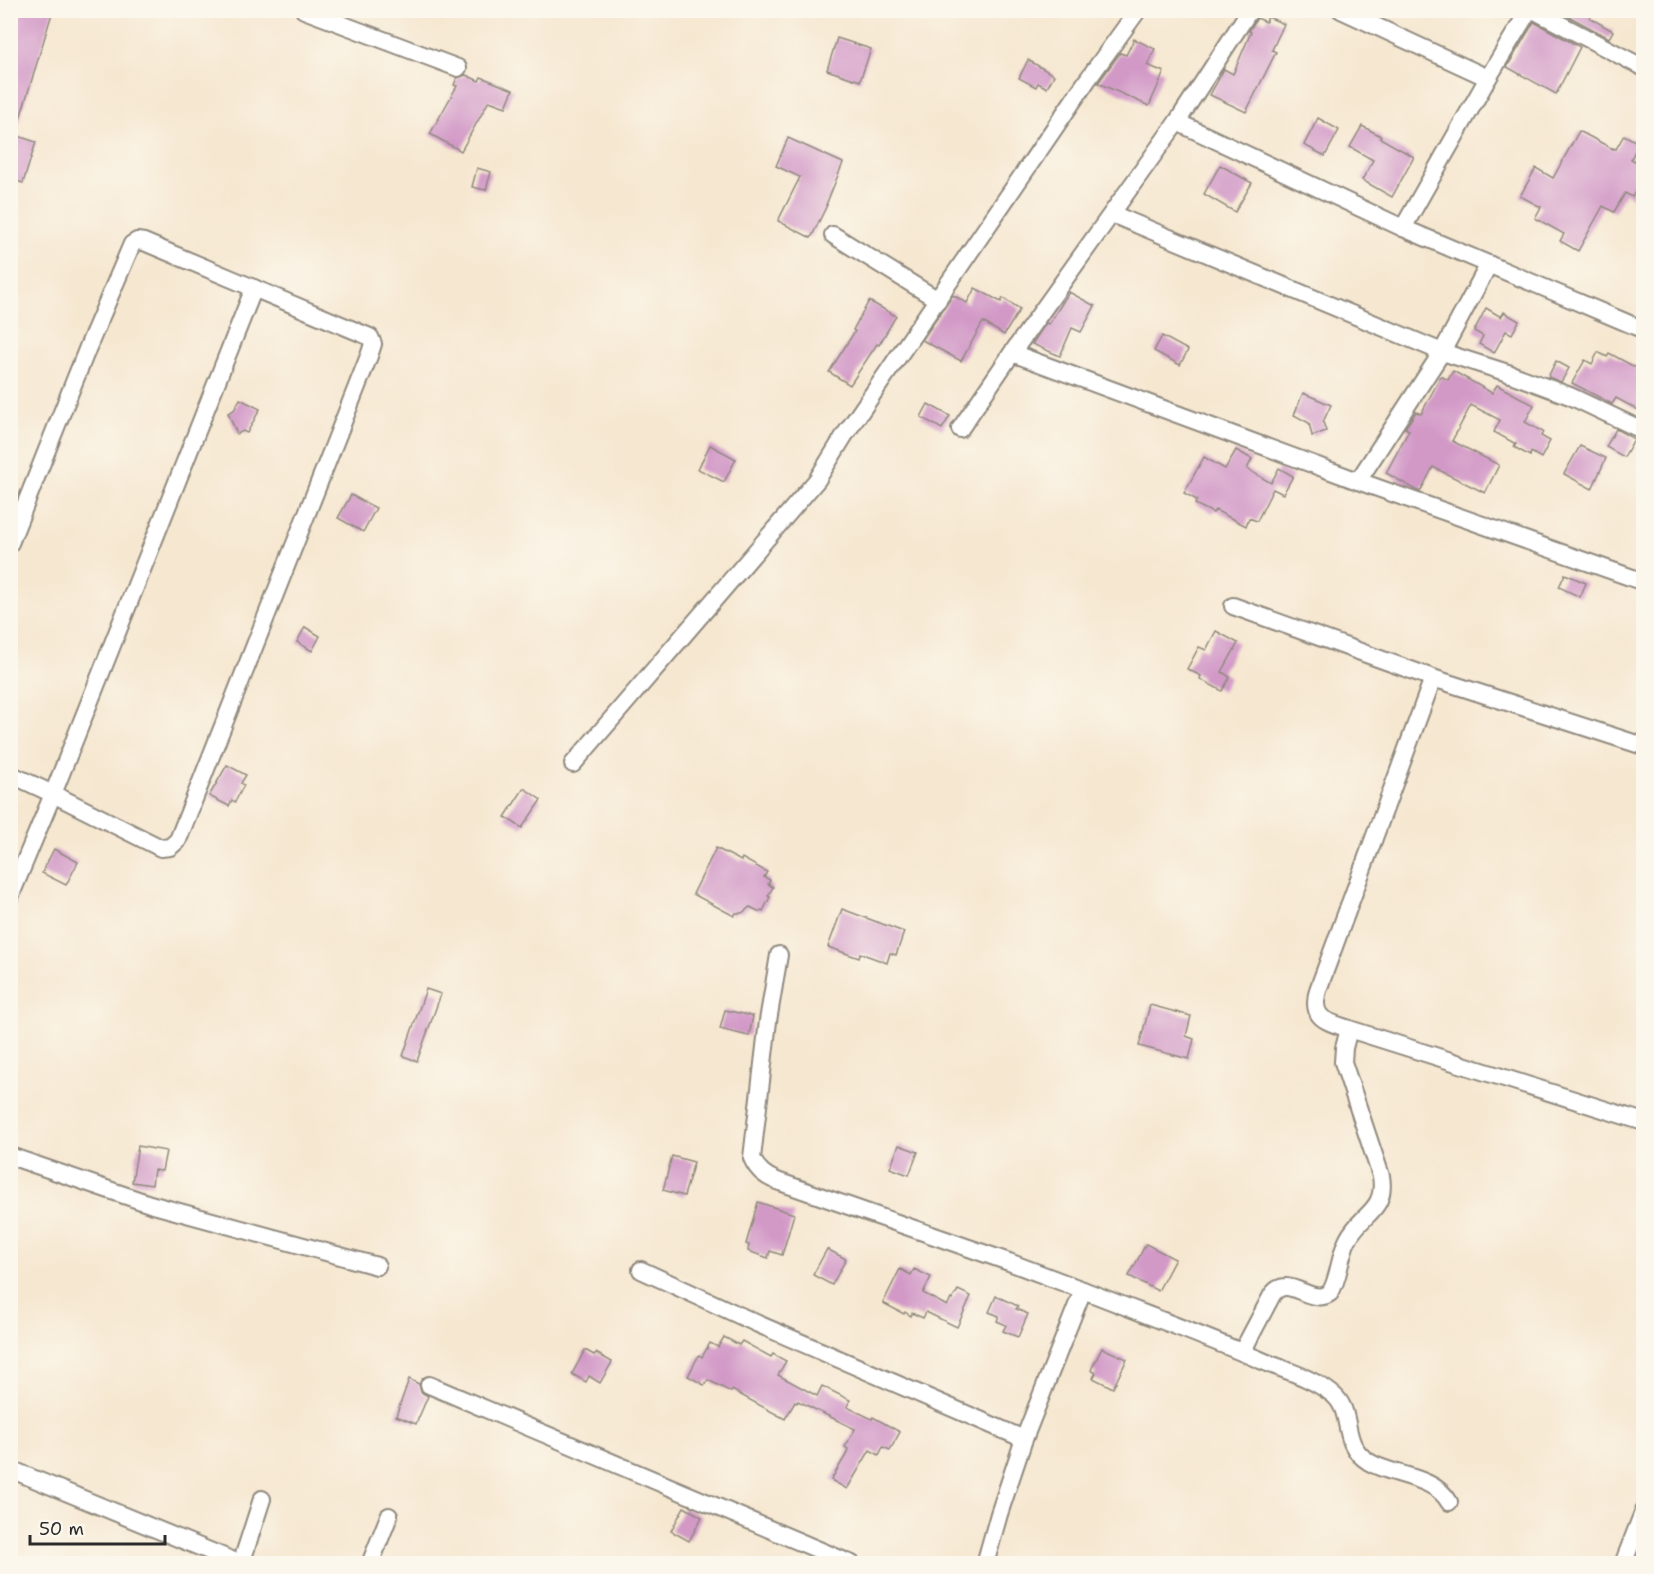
<svg xmlns="http://www.w3.org/2000/svg" width="1654" height="1574" font-family="'Shantell Sans',sans-serif">
  <style>
    .building { fill: #d299c7 }
    .lines { fill: none; stroke-linecap: round; stroke-linejoin: round }
    .street-casing { stroke: #90897e; stroke-width: 20 }
    .street { stroke: #fff; stroke-width: 16 }
  </style>
  <rect width="100%" height="100%" fill="#fbf7ec"/>
  <filter id="ink" filterUnits="userSpaceOnUse"><feTurbulence type="fractalNoise" baseFrequency=".0167" numOctaves="2"/><feDisplacementMap in="SourceGraphic" scale="12" xChannelSelector="R" yChannelSelector="G"/><feConvolveMatrix kernelMatrix="1 2 1 2 8 2 1 2 1" color-interpolation-filters="sRGB"/></filter>
  <filter id="wash" filterUnits="userSpaceOnUse"><feTurbulence type="fractalNoise" baseFrequency=".008" numOctaves="4" result="noise"/><feDisplacementMap in="SourceGraphic" scale="24" xChannelSelector="R" yChannelSelector="G"/><feGaussianBlur stdDeviation="1.35" result="paint"/><feColorMatrix in="noise" values="0 0 0 0 0 0 0 0 0 0 0 0 0 0 0 0 0 1.4 0 .05"/><feComposite in="paint" operator="in"/></filter>
  <g filter="url(#wash)">
    <rect width="100%" height="100%" fill="#f6e7d0"/>
    <g id="blocks">
      <g class="building">
        <polygon points="10,10 53,10 15,135 36,142 23,183 10,179"/>
        <polygon points="1557,10 1594,10 1590,18 1613,31 1609,38"/>
        <polygon points="1268,17 1284,24 1272,50 1276,52 1246,112 1210,95 1224,69 1233,74 1251,32 1249,31 1257,18 1266,22"/>
        <polygon points="1534,22 1580,47 1556,94 1507,67"/>
        <polygon points="837,38 871,49 860,81 827,70"/>
        <polygon points="1134,39 1155,49 1147,65 1164,72 1149,106 1098,83 1120,53 1126,55"/>
        <polygon points="1028,60 1054,75 1047,88 1038,83 1036,87 1019,78"/>
        <polygon points="466,75 479,81 481,77 513,90 506,107 489,101 461,151 430,134 457,86 454,85 457,78"/>
        <polygon points="1318,118 1339,130 1325,156 1304,145"/>
        <polygon points="1362,126 1381,136 1380,138 1414,157 1392,197 1362,180 1373,160 1350,147"/>
        <polygon points="1579,131 1613,149 1613,148 1616,149 1624,135 1639,143 1631,159 1644,166 1644,176 1632,197 1625,193 1614,212 1603,206 1578,251 1560,241 1564,234 1535,218 1541,207 1520,196 1536,168 1553,178"/>
        <polygon points="788,138 843,163 826,205 827,205 811,238 778,221 800,177 776,166"/>
        <polygon points="1220,165 1252,183 1235,212 1204,194"/>
        <polygon points="477,168 491,172 486,190 472,187"/>
        <polygon points="975,288 1001,302 1003,298 1020,309 1004,335 983,322 961,361 922,340 953,295 967,303"/>
        <polygon points="1069,292 1095,306 1081,332 1072,328 1060,356 1032,344 1046,323 1049,324"/>
        <polygon points="869,301 896,316 879,345 877,344 850,385 829,372 855,331 853,330"/>
        <polygon points="1486,308 1501,317 1504,312 1519,321 1512,334 1506,331 1494,353 1479,344 1483,336 1474,331"/>
        <polygon points="1162,336 1188,350 1180,365 1154,351"/>
        <polygon points="1598,352 1607,357 1609,353 1644,372 1644,413 1616,398 1612,404 1572,383 1585,360 1592,364"/>
        <polygon points="1556,361 1569,368 1561,382 1548,377"/>
        <polygon points="1453,371 1492,393 1497,385 1534,405 1525,422 1543,432 1541,436 1550,441 1541,458 1531,452 1530,456 1514,447 1516,444 1494,432 1500,420 1471,405 1452,441 1499,465 1485,493 1433,467 1420,492 1386,473 1409,430 1405,428 1416,412 1421,414 1441,376 1448,380"/>
        <polygon points="1303,393 1331,405 1323,422 1326,431 1312,436 1309,423 1294,415"/>
        <polygon points="240,399 260,409 247,433 243,431 237,434 228,413 234,410"/>
        <polygon points="928,404 950,416 942,429 921,417"/>
        <polygon points="1616,429 1634,439 1624,457 1606,447"/>
        <polygon points="710,445 736,459 724,482 698,469"/>
        <polygon points="1580,446 1606,458 1592,489 1564,474"/>
        <polygon points="1236,450 1252,459 1247,469 1271,483 1279,468 1293,476 1283,494 1273,489 1257,521 1249,518 1246,526 1215,510 1213,513 1195,504 1197,500 1184,493 1204,457 1225,469"/>
        <polygon points="351,495 376,508 363,532 338,518"/>
        <polygon points="1565,574 1586,583 1580,597 1559,587"/>
        <polygon points="305,627 320,636 312,651 297,642"/>
        <polygon points="1216,631 1238,643 1222,672 1230,677 1222,691 1200,679 1201,676 1187,669 1199,647 1206,650"/>
        <polygon points="227,765 246,775 241,783 244,785 235,802 232,800 229,806 209,796"/>
        <polygon points="524,788 541,800 522,828 505,817"/>
        <polygon points="716,848 741,861 742,858 767,872 764,877 770,880 768,884 773,887 768,896 770,897 763,911 761,910 760,912 750,907 742,913 736,913 734,916 693,894"/>
        <polygon points="54,849 78,862 66,885 42,873"/>
        <polygon points="842,909 904,932 896,955 890,953 887,963 860,953 859,958 828,947"/>
        <polygon points="426,989 441,994 417,1061 403,1056"/>
        <polygon points="1150,1005 1191,1016 1186,1036 1194,1039 1189,1059 1139,1046"/>
        <polygon points="725,1010 753,1016 749,1036 720,1029"/>
        <polygon points="899,1145 918,1152 909,1175 890,1168"/>
        <polygon points="138,1146 166,1151 162,1171 154,1170 152,1185 132,1182"/>
        <polygon points="672,1156 694,1162 684,1196 663,1190"/>
        <polygon points="758,1202 794,1214 782,1255 770,1251 768,1258 748,1251 749,1245 746,1244"/>
        <polygon points="1146,1244 1175,1259 1158,1291 1129,1276"/>
        <polygon points="827,1249 846,1259 832,1285 813,1275"/>
        <polygon points="900,1269 911,1275 914,1269 931,1277 923,1293 947,1306 951,1299 952,1300 958,1290 971,1296 957,1327 926,1312 923,1318 912,1313 911,1316 905,1312 904,1314 883,1303"/>
        <polygon points="996,1296 1018,1306 1016,1309 1028,1314 1018,1337 1003,1331 1006,1325 997,1321 999,1316 989,1312"/>
        <polygon points="724,1337 739,1345 742,1341 771,1357 773,1354 786,1361 778,1375 817,1396 822,1386 850,1400 847,1407 872,1419 873,1417 900,1432 890,1450 883,1447 879,1455 870,1450 847,1489 831,1480 846,1455 848,1449 845,1447 855,1429 798,1401 797,1403 795,1402 785,1419 732,1390 731,1392 708,1380 704,1385 688,1376 699,1355 702,1357 710,1343 718,1347"/>
        <polygon points="1102,1348 1127,1359 1113,1388 1093,1378 1096,1373 1091,1370"/>
        <polygon points="585,1350 594,1355 596,1353 612,1362 600,1383 589,1376 586,1382 572,1374"/>
        <polygon points="409,1379 419,1384 421,1392 428,1396 416,1424 396,1416"/>
        <polygon points="684,1507 702,1517 689,1541 671,1531"/>
      </g>
    </g>
  </g>
  <g filter="url(#ink)">
    <use href="#blocks" fill-opacity="0" stroke="#90897e" stroke-width="1.5"/>
    <g class="lines">
      <g class="street-casing">
        <g id="street">
          <polyline points="304,10 458,68"/>
          <polyline points="1341,10 1488,78"/>
          <polyline points="1533,10 1644,68"/>
          <polyline points="1177,122 1403,228 1644,330"/>
          <polyline points="1112,214 1442,352 1508,373 1570,396 1644,431"/>
          <polyline points="1403,228 1488,78 1529,10"/>
          <polyline points="833,235 938,300"/>
          <polyline points="1012,353 1358,481 1644,582"/>
          <polyline points="960,429 1012,353 1177,122 1250,10"/>
          <polyline points="1358,481 1442,352 1489,264"/>
          <polyline points="10,543 88,347 132,244 137,241 144,242 370,337 373,344 369,356 178,840 170,847 161,848 53,794 10,774"/>
          <polyline points="1233,606 1433,678 1640,745"/>
          <path d="M1433,678L1318,990C1310,1019 1326,1021 1349,1029L1644,1122"/>
          <polyline points="573,764 817,480 844,436 1088,79 1138,10"/>
          <polyline points="10,897 53,794 254,288"/>
          <path d="M779,955L768,1021L752,1158C757,1170 765,1176 777,1181L1009,1262L1083,1290L1024,1439L999,1514L985,1564"/>
          <polyline points="10,1156 150,1204 377,1266"/>
          <polyline points="641,1270 758,1324 1024,1439"/>
          <path d="M1083,1290C1144,1314 1205,1336 1265,1362C1287,1371 1312,1378 1331,1393C1356,1411 1338,1443 1369,1462C1392,1476 1435,1476 1449,1502"/>
          <path d="M1242,1352L1272,1295C1288,1272 1310,1307 1330,1293C1340,1277 1339,1256 1348,1239C1361,1213 1387,1211 1381,1176L1343,1062L1344,1048L1349,1029"/>
          <polyline points="429,1385 852,1564"/>
          <polyline points="10,1469 241,1564"/>
          <polyline points="241,1564 262,1499"/>
          <polyline points="370,1564 389,1516"/>
          <polyline points="1623,1564 1644,1510"/>
        </g>
      </g>
      <use href="#street" class="street"/>
    </g>
  </g>
  <rect width="1654" height="1574" fill="none" stroke="#fbf7ec" stroke-width="36"/>
  <path d="M30 1535v9h135v-9" fill="none" stroke="#2b2b2b" stroke-width="3"/>
  <text x="39" y="1535" font-size="18" fill="#2b2b2b" stroke="#fbf7ec" stroke-width="4.5" paint-order="stroke">50 m</text>
</svg>
